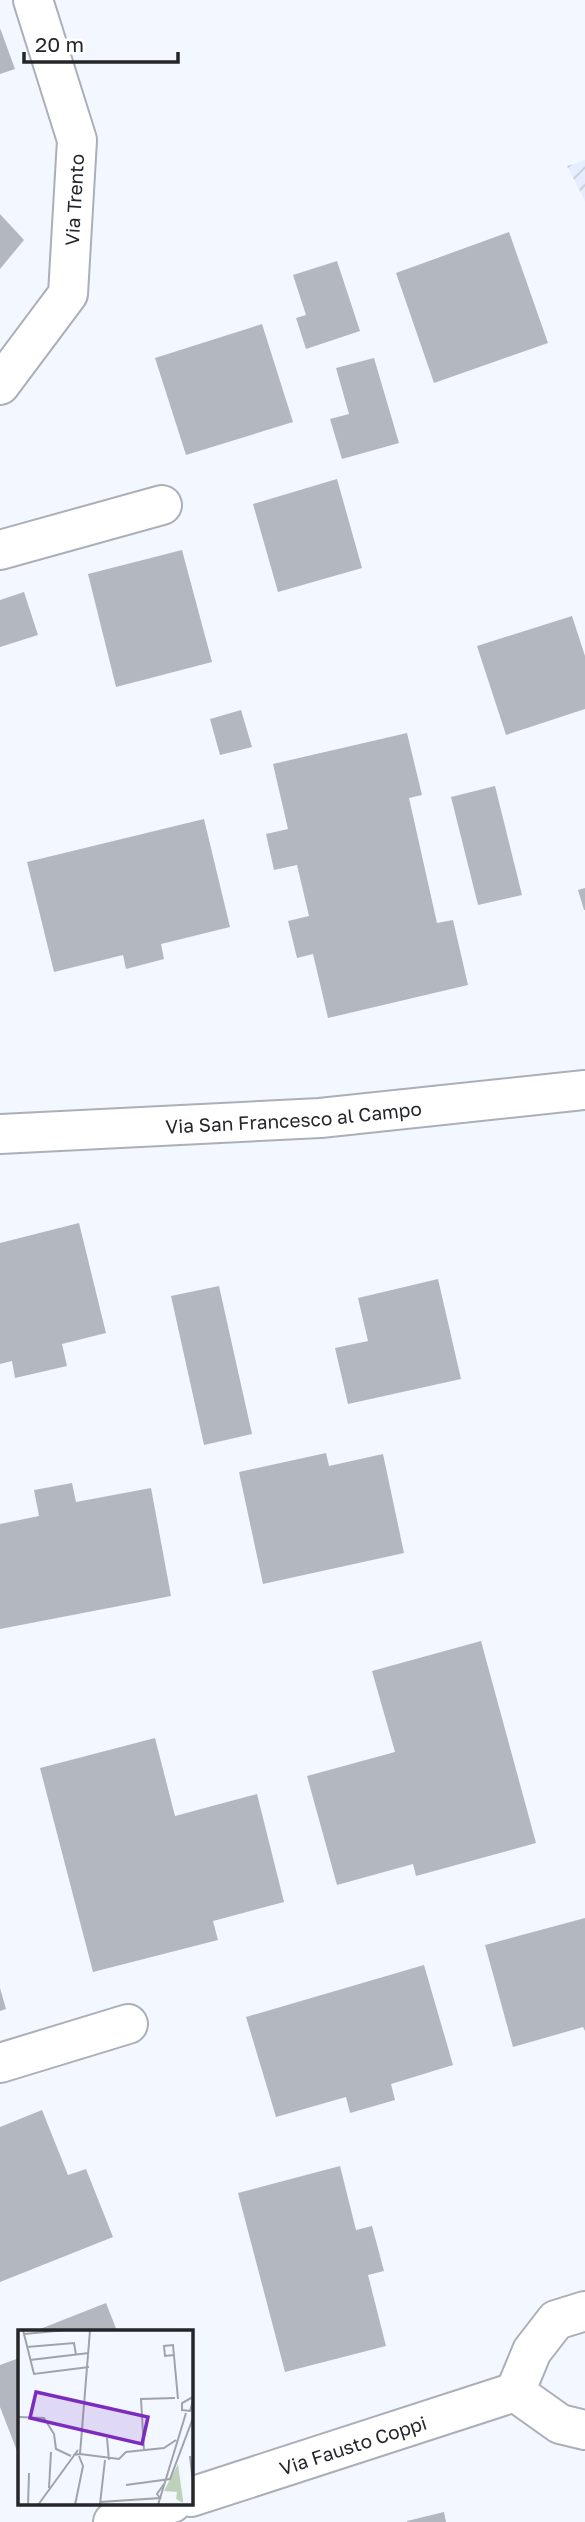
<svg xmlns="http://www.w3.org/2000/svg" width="585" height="2522" font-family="'Golos Text',sans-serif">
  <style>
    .industrial { fill: url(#industrial-furrows) }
    .building { fill: #b3b8c0 }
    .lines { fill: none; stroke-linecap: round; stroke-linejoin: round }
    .minor-casing { stroke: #aaafb8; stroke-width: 42 }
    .tertiary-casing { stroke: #aaafb8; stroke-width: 42 }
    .minor { stroke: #fff; stroke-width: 38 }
    .tertiary { stroke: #fff; stroke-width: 38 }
    .labels { text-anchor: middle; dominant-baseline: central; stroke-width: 5; stroke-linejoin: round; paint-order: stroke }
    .street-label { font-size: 19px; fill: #242629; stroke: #fff }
    .inset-road { fill: none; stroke: #a0a3a9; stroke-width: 2 }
    .view { fill: #7b2cbf; fill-opacity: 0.15; stroke: #7b2cbf; stroke-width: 3.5 }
    .inset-edge { fill: none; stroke: #242629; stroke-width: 3.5 }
  </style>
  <defs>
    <pattern id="industrial-furrows" width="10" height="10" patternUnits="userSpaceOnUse" patternTransform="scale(1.75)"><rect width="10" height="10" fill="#e5eefe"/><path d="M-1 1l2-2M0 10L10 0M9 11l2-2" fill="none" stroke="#c4ccda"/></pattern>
  </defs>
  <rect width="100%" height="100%" fill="#f3f7ff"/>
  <polygon class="industrial" points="585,160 585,201 567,166"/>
  <g class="building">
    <polygon points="0,28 15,69 0,74"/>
    <polygon points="0,214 24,240 0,269"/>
    <polygon points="509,232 548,343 434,383 396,273"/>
    <polygon points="337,261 360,331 306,349 296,318 306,315 293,275"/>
    <polygon points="262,324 293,422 186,455 155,358"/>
    <polygon points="374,358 399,443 342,459 330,419 349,414 336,368"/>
    <polygon points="337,479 362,568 278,592 253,504"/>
    <polygon points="182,550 212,662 116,687 88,574"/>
    <polygon points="24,592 38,635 0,647 0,600"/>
    <polygon points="572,616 585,656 585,709 506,735 477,646"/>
    <polygon points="241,710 252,747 220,755 210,719"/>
    <polygon points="407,733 422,795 409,798 437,923 453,920 468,985 328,1018 313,954 297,958 288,921 309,916 297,865 274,870 266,834 288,829 273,764"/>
    <polygon points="495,786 522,895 478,905 451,797"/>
    <polygon points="204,819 230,927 161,944 164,959 126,969 123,955 54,972 27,862"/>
    <polygon points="585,888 585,910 584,910 578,890"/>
    <polygon points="79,1223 106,1333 62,1344 67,1366 15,1378 12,1361 0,1364 0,1243"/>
    <polygon points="438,1279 461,1379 348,1404 335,1348 368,1341 358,1298"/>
    <polygon points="219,1286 252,1434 204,1445 171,1296"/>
    <polygon points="326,1453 329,1466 383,1454 404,1553 263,1584 239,1472"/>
    <polygon points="72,1483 76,1502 151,1488 171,1596 0,1629 0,1524 39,1516 34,1490"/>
    <polygon points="481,1641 536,1843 416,1876 413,1864 337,1885 307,1776 395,1752 372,1671"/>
    <polygon points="155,1738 175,1816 257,1794 284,1902 213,1921 218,1940 93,1972 40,1768"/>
    <polygon points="585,1918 585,2031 583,2027 513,2047 485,1945"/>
    <polygon points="424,1965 453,2065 391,2084 395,2100 350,2113 346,2097 276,2117 246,2017"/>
    <polygon points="0,1988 6,2009 0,2011"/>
    <polygon points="42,2110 68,2175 86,2169 113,2237 0,2282 0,2127"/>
    <polygon points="340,2166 356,2230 372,2226 384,2271 368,2275 386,2346 285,2372 238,2193"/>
    <polygon points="106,2303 117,2331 35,2331"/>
    <polygon points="19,2358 19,2456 0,2407 0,2365"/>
    <polygon points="444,2512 446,2522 407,2522 407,2521"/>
  </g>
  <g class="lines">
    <g class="minor-casing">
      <g id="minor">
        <path id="s1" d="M0,385L68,294L77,140L33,0"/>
        <polyline points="0,550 162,505"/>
        <polyline points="0,2063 128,2024"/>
        <polyline points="515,2392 532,2351 556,2320 585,2311"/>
        <polyline points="515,2392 560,2424 585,2430"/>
        <path id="s2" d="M191,2497L515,2392"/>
        <polyline points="113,2522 172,2503"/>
      </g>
    </g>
    <g class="tertiary-casing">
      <g id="tertiary">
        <path id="s3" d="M0,1134L320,1118L585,1090"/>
      </g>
    </g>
    <use href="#minor" class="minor"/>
    <use href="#tertiary" class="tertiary"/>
  </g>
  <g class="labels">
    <g class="street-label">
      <text stroke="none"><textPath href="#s1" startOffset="208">Via Trento</textPath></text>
      <text stroke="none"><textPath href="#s3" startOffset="294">Via San Francesco al Campo</textPath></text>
      <text stroke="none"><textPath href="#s2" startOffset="170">Via Fausto Coppi</textPath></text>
    </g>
  </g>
  <g transform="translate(18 2330)">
    <rect width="175" height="175" fill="#f3f7ff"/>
    <path d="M160,134L165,170V173L158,169L159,162L146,161Z" fill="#bfd2b9"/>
    <path class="inset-road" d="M5,0L16,44L71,37M6,4L49,0M9,17L56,13L58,25M156,25L147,26L146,16L155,15L160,69M12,30L71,23M175,67L164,73V80L172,81L175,71M0,87L26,88L36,104L38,119L53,126M89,108L91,130M126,120L123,69L157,68M62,124L101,129L108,122L146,118L158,110M55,125L62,124L72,0M172,126L175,153M108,155L152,149L175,88M31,158L33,122M82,172L142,168L139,164L146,154M82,174L87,130M10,175L11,143M20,175L60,120M57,175L65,136L61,126M140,175L168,83"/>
    <path class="view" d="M18,62L130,87L124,114L12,88Z"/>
    <rect width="175" height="175" class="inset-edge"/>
  </g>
  <path d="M24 52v10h154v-10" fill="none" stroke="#242629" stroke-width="3.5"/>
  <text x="35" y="52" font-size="21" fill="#242629" stroke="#ffffff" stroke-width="5" paint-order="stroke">20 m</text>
</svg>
